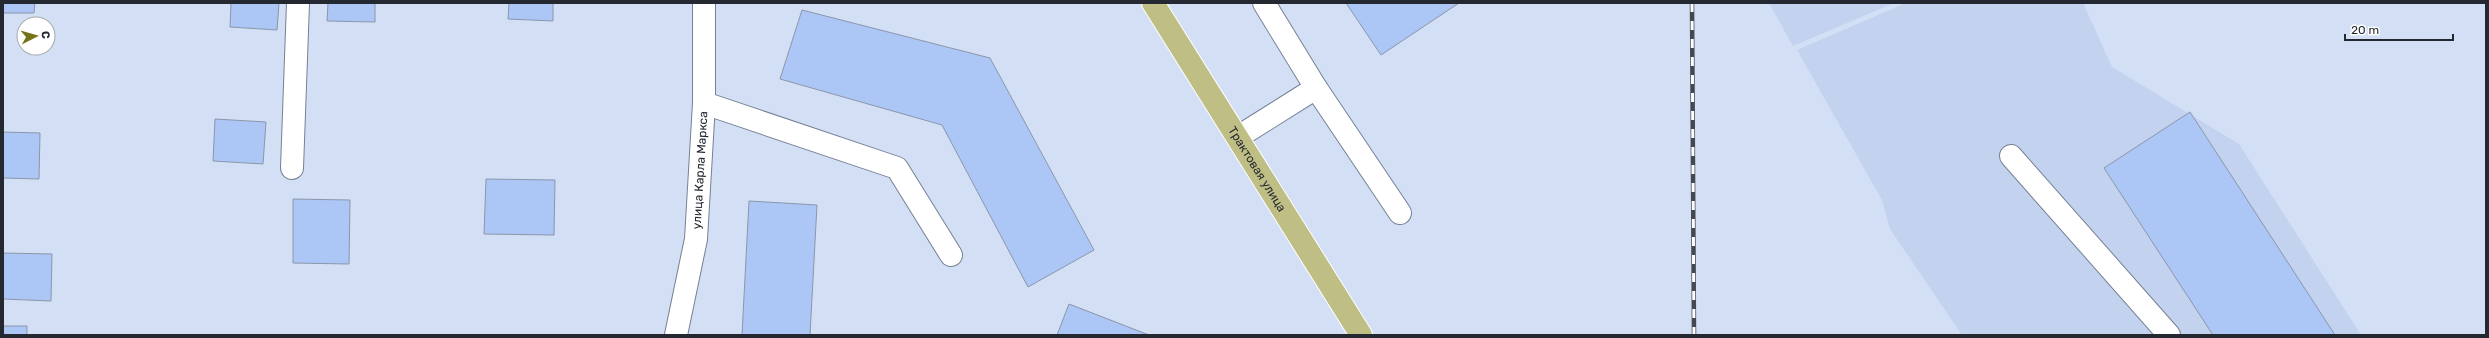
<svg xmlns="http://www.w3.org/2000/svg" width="2489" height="338" font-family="Rubik,sans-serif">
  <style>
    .built { fill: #c3d2ee }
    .building { fill: #acc6f6; stroke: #8b96aa }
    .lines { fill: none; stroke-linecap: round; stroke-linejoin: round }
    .minor-casing { stroke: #758093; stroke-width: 24 }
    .major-casing { stroke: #fff; stroke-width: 24 }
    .minor { stroke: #fff; stroke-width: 22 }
    .major { stroke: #bfbe85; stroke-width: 22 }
    .rail-casing { stroke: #434953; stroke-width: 4.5 }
    .rail { stroke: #fff; stroke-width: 3; stroke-dasharray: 9; stroke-linecap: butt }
    .labels { text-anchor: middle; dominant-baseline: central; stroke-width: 4; stroke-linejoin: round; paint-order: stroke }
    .street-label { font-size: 12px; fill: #242931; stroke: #fff }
  </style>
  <rect width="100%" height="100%" fill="#d3dff5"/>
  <g class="built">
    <polygon points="1769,3 1894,3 1793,46"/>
    <polygon points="1906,3 2083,3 2112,67 2239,144 2361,335 1962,335 1890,229 1882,200 1797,50"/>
  </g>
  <g class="building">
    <polygon points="3,3 35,3 34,13 3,13"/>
    <polygon points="231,3 279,3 277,30 230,27"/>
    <polygon points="328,3 375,3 375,22 327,21"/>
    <polygon points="509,3 553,3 553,21 508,19"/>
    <polygon points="1346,3 1459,3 1381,55"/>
    <polygon points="802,10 990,58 1094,250 1028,287 942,125 780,79"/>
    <polygon points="2190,112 2335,335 2213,335 2104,168"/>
    <polygon points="215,119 266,122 263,164 213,161"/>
    <polygon points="3,132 40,133 39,179 3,178"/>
    <polygon points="486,179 555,180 554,235 484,234"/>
    <polygon points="293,199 350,200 349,264 293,263"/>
    <polygon points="749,201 817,205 810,335 742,335"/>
    <polygon points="3,253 52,254 51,301 3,299"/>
    <polygon points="1069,304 1149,335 1057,335"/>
    <rect x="3" y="326" width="24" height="9"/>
  </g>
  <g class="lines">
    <g class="minor-casing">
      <g id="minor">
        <polyline points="1264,3 1316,88 1400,213"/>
        <polyline points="704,103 897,168 951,255"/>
        <polyline points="1238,137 1316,88"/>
        <polyline points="2011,156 2169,335"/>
        <polyline points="292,168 298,3"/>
        <path id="s1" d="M676,335L696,239L704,103V3"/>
      </g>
    </g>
    <g class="major-casing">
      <g id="major">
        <path id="s2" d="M1153,3L1361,335"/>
      </g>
    </g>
    <use href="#minor" class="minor"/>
    <use href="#major" class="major"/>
    <g class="rail-casing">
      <polyline id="rail" points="1692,3 1694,335"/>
    </g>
    <use href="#rail" class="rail"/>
  </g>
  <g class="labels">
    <g class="street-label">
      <text stroke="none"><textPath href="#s2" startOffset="196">Трактовая улица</textPath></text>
      <text stroke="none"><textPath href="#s1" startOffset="167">улица Карла Маркса</textPath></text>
    </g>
  </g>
  <rect width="2489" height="338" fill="none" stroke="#242931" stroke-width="8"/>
  <g transform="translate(36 36) rotate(84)"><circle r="19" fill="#ffffff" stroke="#a7a9ad"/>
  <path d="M0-3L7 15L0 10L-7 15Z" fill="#747318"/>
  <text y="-6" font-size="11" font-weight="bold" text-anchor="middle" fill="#242931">С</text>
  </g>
  <path d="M2345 34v6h108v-6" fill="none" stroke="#242931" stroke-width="2"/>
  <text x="2351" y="34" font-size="12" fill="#242931" stroke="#ffffff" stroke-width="3" paint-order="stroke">20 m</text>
</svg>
